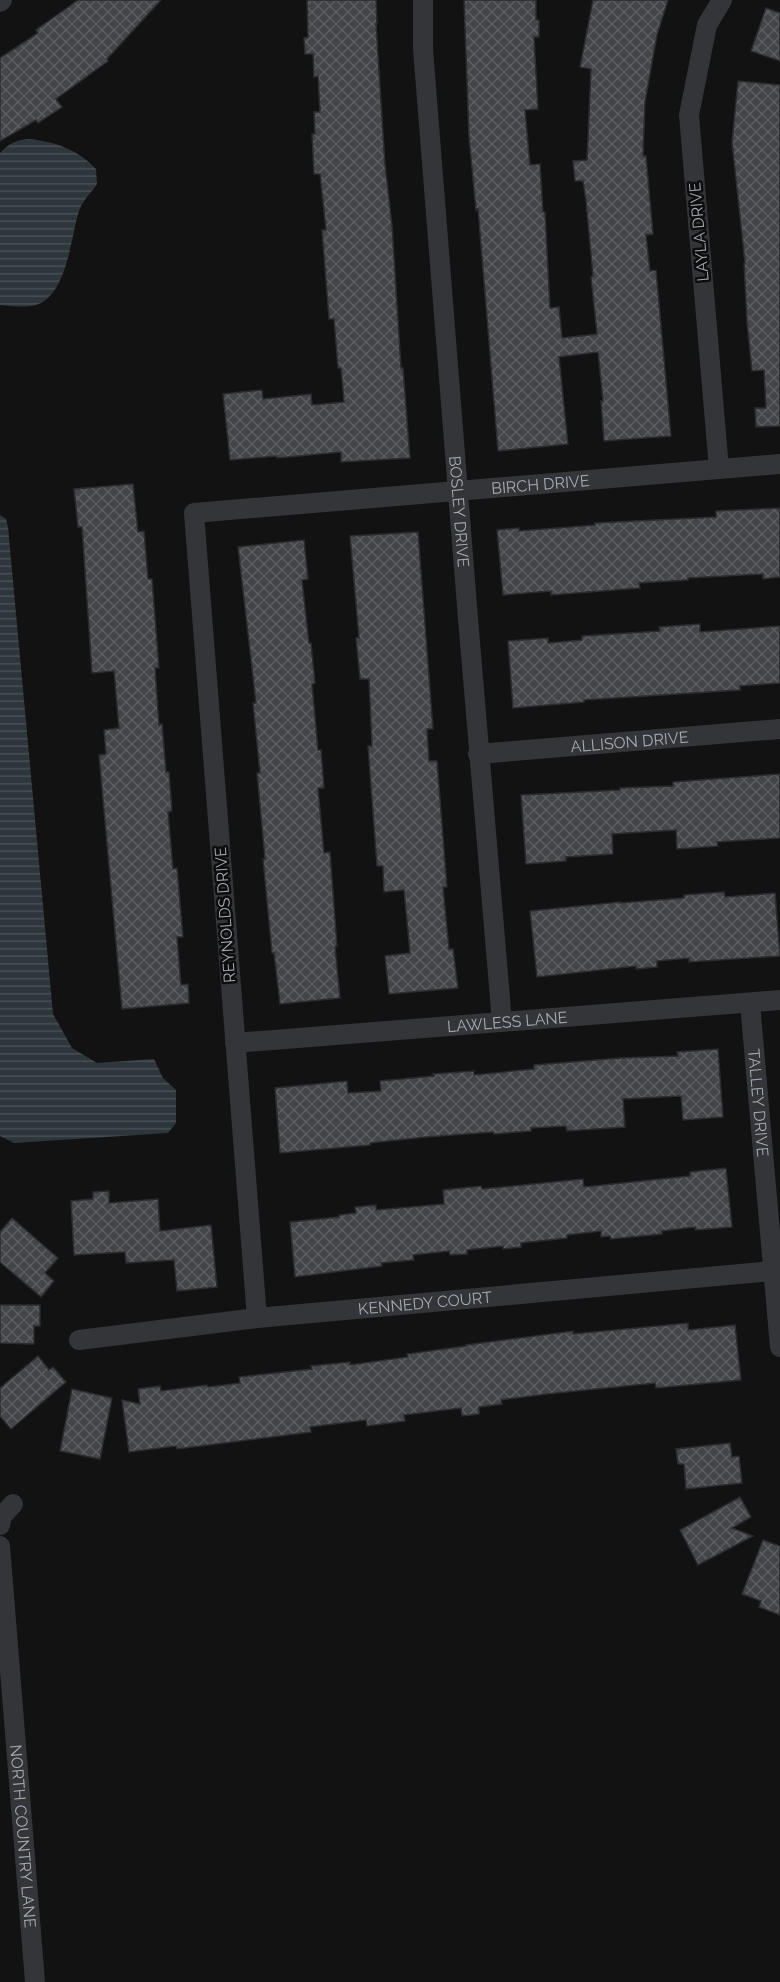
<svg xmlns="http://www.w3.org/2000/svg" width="780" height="1982" font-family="Raleway,sans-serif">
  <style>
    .water { fill: url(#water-rules) }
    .building { fill: url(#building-cross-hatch); stroke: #2c2c2f; stroke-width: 1.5 }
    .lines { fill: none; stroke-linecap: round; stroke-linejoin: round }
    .street { stroke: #333538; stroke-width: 20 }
    .labels { text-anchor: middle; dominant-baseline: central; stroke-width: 5; stroke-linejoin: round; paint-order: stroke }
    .street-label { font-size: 16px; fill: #a5aab3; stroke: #0d0d0e }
  </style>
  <defs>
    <pattern id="water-rules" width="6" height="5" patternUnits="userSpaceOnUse" patternTransform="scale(1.5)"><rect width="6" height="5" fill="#2d363b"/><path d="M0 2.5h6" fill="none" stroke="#485055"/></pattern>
    <pattern id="building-cross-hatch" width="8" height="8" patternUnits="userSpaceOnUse" patternTransform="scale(1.5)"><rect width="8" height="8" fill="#444549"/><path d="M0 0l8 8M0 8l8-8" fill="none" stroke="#5c5d61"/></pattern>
  </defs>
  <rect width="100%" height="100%" fill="#121213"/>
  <g class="water">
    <path d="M29,139C56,142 77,149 96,169L97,184C92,192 82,201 79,211C71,236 68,288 41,303C29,309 13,306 0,305V153C9,143 16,140 29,139Z"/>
    <polygon points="0,515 6,519 8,527 53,1014 72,1048 97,1063 154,1059 163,1078 176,1090 176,1123 168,1133 14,1143 0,1136"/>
  </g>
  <g class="building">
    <polygon points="78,0 161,0 107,59 108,61 56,99 62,107 38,123 36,120 0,141 0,58 38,33 36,30"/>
    <polygon points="307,0 376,0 377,24 376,24 385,164 392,225 401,368 403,368 410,458 341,462 341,452 277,458 277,456 230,460 223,394 262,390 263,399 311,394 312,405 344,402 341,368 338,368 334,319 329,319 322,230 326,230 320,174 314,174 312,134 315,134 314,112 320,112 318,76 314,77 313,54 305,54 304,38 308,37"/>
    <polygon points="464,0 536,0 536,20 539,20 539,37 534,37 538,109 525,110 530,165 540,164 543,212 545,212 550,308 559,307 562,338 597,334 591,277 593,276 586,201 583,181 575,181 573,161 587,160 591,69 580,67 593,0 668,0 657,35 645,102 643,156 646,156 653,234 646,235 650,271 656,270 671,436 604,441 601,401 603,401 598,352 559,357 568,444 498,451 478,209 476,210 469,137"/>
    <polygon points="766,8 780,13 780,61 751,51"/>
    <polygon points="738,81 780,85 780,426 756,427 755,408 766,408 764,370 752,371 747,322 744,263 745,263 732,142"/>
    <polygon points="133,484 138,532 144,531 148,579 152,579 159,668 155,668 159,725 162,724 166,772 169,772 172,811 168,812 173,869 177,868 183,937 177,937 181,985 188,984 189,1003 122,1009 99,755 106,754 104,730 119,728 114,671 92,673 82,527 78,527 74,489"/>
    <polygon points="780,508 780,577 763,579 763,574 688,578 688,580 639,583 640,588 551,595 551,591 503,595 497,530 519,528 519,531 595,525 595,523 716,517 716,511"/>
    <polygon points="418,532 433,729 427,729 429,761 437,761 447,887 443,887 449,949 453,949 458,988 389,994 385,956 410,953 404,890 384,892 383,866 377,866 368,746 372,746 369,679 360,679 356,638 359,638 350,536"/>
    <polygon points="304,540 308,579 302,580 309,643 311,643 315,683 312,684 318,750 321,750 324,788 318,788 324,853 330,852 337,946 335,947 340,998 280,1004 274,953 272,953 263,859 265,859 257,773 260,773 253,703 256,703 238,547"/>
    <polygon points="700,624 700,632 780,626 780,683 740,686 740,690 584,700 584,702 513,708 508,641 548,638 548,643 582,640 582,636 660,631 659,627"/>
    <polygon points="780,774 780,838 717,842 718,846 677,849 676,830 612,834 613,854 566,857 566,861 526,864 521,795 620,790 620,788 673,786 673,782"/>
    <polygon points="724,892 725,897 775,893 780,956 689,962 689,958 657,961 657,967 636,969 636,966 537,977 530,911 620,902 620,903 684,898 684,895"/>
    <polygon points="718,1049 723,1117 683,1120 681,1096 623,1099 625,1127 567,1131 566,1126 531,1128 531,1131 494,1134 493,1132 426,1137 370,1143 370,1145 280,1153 275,1088 347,1081 348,1093 381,1091 380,1081 434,1076 433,1074 474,1071 474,1075 534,1069 534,1065 621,1058 678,1056 677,1052"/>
    <polygon points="726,1168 732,1227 696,1230 695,1227 662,1231 662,1234 611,1239 610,1236 601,1237 601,1231 567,1235 567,1238 521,1243 521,1247 503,1249 503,1246 467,1250 467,1254 450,1255 449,1251 413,1255 414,1260 381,1263 382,1266 295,1277 290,1222 339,1217 339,1215 356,1213 355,1207 376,1205 376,1210 444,1204 443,1190 481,1186 482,1189 583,1179 584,1187 690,1176 690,1172"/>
    <polygon points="109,1191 109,1203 158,1199 160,1231 211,1225 217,1287 177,1291 174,1260 126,1263 125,1252 74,1255 71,1201 93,1199 93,1192"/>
    <polygon points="12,1218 58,1258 45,1273 54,1281 41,1297 0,1262 0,1232"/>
    <polygon points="0,1305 40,1305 40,1326 34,1326 34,1344 0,1343"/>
    <polygon points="688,1323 688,1330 735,1325 741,1380 656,1388 655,1383 547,1394 501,1400 502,1404 479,1407 479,1414 462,1416 461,1408 404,1415 405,1421 367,1426 366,1420 310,1427 311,1432 177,1449 176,1446 129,1452 122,1400 140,1404 138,1389 160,1386 161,1391 207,1385 208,1387 240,1383 239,1377 312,1369 311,1366 350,1362 350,1365 408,1357 407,1354 466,1346 466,1345 573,1331 573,1334"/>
    <polygon points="38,1356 49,1370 53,1367 66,1382 11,1429 0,1416 0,1388"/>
    <polygon points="72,1389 112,1398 100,1459 60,1451"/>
    <polygon points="730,1443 732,1457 739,1456 742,1483 686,1489 684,1464 678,1464 676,1449"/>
    <polygon points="740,1497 751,1517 732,1528 753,1536 698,1565 680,1530"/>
    <polygon points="763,1540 780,1546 780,1615 759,1607 761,1601 742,1594"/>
  </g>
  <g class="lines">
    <g class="street">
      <path id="s1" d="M423,0V49C449,373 473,698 502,1022"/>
      <polyline points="0,2 2,0"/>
      <polyline points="719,469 689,115 707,25 722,0"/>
      <path id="s2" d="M478,754L780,729"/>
      <path id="s3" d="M750,1003L780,1347"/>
      <path id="s4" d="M235,1043L780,1000"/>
      <path id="s5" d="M257,1318L194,513L780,464"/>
      <path id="s6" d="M79,1340L257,1318L773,1271"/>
      <polyline points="0,1525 2,1516 13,1504"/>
      <path id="s7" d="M0,1546L35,1982"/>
    </g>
  </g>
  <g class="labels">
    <g class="street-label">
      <text transform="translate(699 232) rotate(-95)">LAYLA DRIVE</text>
      <text stroke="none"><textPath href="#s5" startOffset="1155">BIRCH DRIVE</textPath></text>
      <text stroke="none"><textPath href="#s1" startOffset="513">BOSLEY DRIVE</textPath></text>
      <text stroke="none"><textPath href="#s2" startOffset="152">ALLISON DRIVE</textPath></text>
      <text transform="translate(225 915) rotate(-94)">REYNOLDS DRIVE</text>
      <text stroke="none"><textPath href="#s4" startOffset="273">LAWLESS LANE</textPath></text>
      <text stroke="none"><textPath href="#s3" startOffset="100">TALLEY DRIVE</textPath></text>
      <text stroke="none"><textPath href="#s6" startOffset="348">KENNEDY COURT</textPath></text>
      <text stroke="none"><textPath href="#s7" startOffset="291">NORTH COUNTRY LANE</textPath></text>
    </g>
  </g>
</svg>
